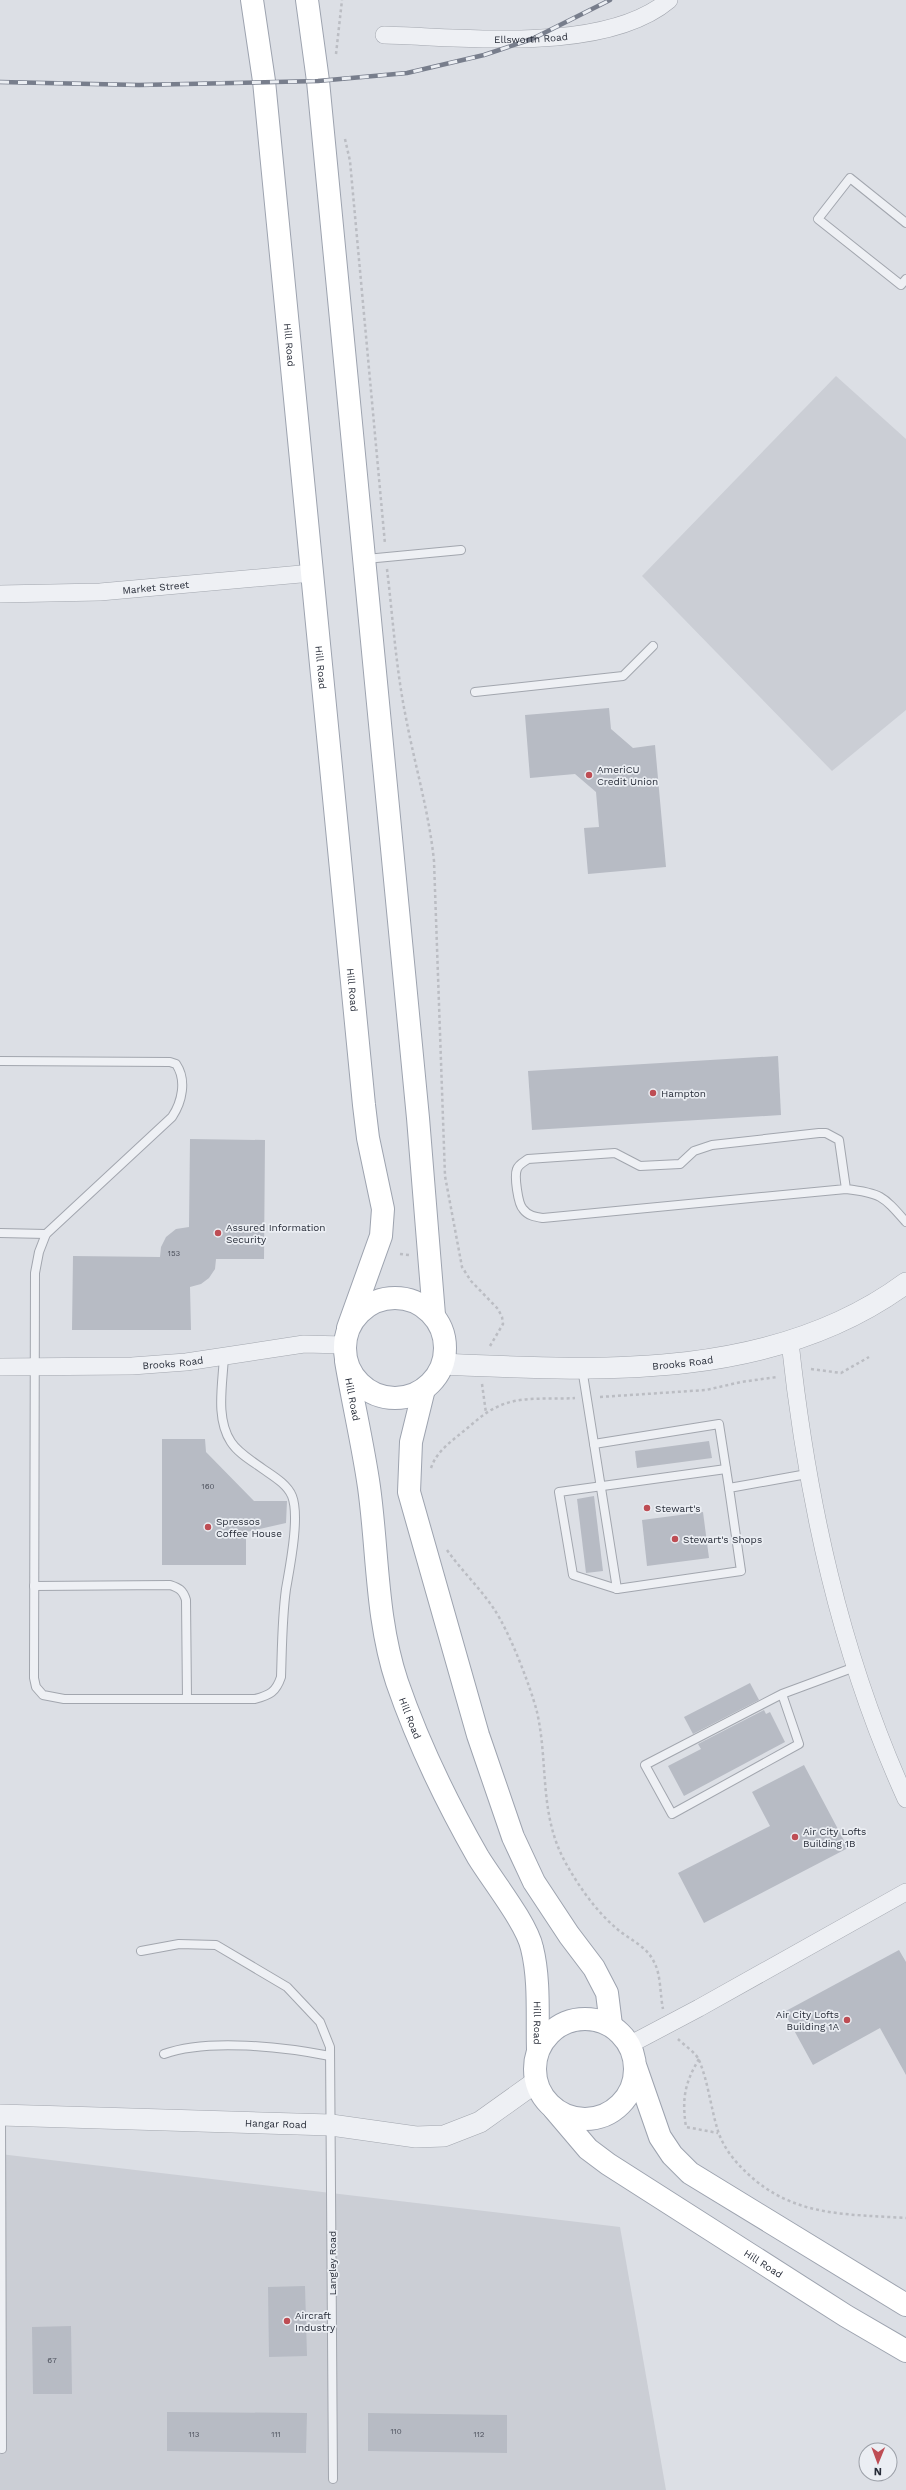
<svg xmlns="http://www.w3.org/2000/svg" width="906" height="2490" font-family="'Work Sans',sans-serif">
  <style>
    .built { fill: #cbced5 }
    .building { fill: #b7bbc4 }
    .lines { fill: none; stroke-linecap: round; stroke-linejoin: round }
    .service-casing { stroke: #a2a6ae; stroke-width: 10 }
    .minor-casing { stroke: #a2a6ae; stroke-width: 18 }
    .tertiary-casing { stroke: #a2a6ae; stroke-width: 22 }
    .primary-casing { stroke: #9da3af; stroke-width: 24 }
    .path { stroke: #bbbdc3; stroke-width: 2.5; stroke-dasharray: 3 3; stroke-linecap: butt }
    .service { stroke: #eef0f4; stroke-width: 8 }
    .minor { stroke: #eef0f4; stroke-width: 17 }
    .tertiary { stroke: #eef0f4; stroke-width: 21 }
    .primary { stroke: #fff; stroke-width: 22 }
    .rail-casing { stroke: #787e8c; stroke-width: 4.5 }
    .rail { stroke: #ebeef3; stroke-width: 3; stroke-dasharray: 9; stroke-linecap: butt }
    .poi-dot { fill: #be4d54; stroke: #ebeef3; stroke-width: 1.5 }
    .labels { text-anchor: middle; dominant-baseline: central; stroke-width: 3.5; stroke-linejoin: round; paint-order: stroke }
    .number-label { font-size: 8px; fill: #4c505c }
    .street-label { font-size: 10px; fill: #282d39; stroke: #ebeef3 }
    .poi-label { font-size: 10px; fill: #282d39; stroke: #ebeef3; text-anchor: start }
  </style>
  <rect width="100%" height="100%" fill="#dcdfe5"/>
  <g class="built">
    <polygon points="836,376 906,439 906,710 832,771 642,576"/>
    <polygon points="0,2154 620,2227 666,2490 0,2490"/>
  </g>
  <g class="building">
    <polygon points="609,708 611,729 633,748 655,745 666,867 588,874 584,828 599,827 596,792 575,774 530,778 525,715"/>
    <polygon points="778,1056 781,1115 532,1130 528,1071"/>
    <polygon points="190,1139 265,1140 264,1259 216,1259 215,1269 209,1278 201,1284 190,1287 191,1330 72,1330 73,1256 160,1257 161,1247 166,1237 176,1229 189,1227"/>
    <polygon points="162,1439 205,1439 206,1452 254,1501 287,1501 286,1523 246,1532 246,1565 162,1565"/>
    <polygon points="709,1441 712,1458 637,1468 635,1451"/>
    <polygon points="594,1496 603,1571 586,1573 577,1499"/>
    <polygon points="703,1512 709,1558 647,1566 642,1520"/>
    <polygon points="750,1683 759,1700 693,1734 684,1717"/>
    <polygon points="764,1710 766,1714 770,1712 785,1742 684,1796 668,1766 701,1749 698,1744"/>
    <polygon points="804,1765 848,1848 704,1923 678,1873 770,1826 752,1792"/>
    <polygon points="899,1950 906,1962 906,2075 880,2028 813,2065 784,2012"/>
    <polygon points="305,2286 307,2356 269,2357 268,2287"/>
    <polygon points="71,2326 72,2394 33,2394 32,2327"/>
    <polygon points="167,2412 307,2413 306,2453 167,2451"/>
    <polygon points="368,2413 507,2415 507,2453 368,2451"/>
  </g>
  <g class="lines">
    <g class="service-casing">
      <g id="service">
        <polyline points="906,223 850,178 818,219 901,285 906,279"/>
        <polyline points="366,559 461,550"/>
        <polyline points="475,692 623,676 653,646"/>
        <path d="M0,1061L170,1062L176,1064C187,1080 182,1102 172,1117L46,1234L39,1252L35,1273L34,1678L36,1687L43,1695L64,1699H255C270,1695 276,1692 281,1677C282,1648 282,1618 286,1589C290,1566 300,1516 292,1496C287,1484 273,1476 263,1469C252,1461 238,1453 231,1442C215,1418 223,1383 224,1355"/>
        <path d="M846,1189L839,1140L826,1133H819L712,1145L694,1151L680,1164L640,1166L615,1153L528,1159C524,1162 519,1164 517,1169C514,1176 518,1204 523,1209C528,1216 536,1217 543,1218L846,1189C881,1193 883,1196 906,1222"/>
        <polyline points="0,1233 46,1234"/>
        <polyline points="582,1368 617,1589 741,1571 729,1488 807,1474"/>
        <polyline points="594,1444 719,1424 729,1488"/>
        <path d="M34,1586L170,1585C179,1588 183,1590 186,1600L187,1699"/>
        <polyline points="617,1589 573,1575 559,1492 726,1469"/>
        <polyline points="782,1694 799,1744 672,1814 645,1765 782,1694 855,1667"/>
        <polyline points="141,1951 179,1944 216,1945 287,1987 320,2022 330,2047 333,2479"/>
        <path d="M164,2054C208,2038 284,2047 330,2056"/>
        <polyline points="1,2116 2,2449"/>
      </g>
    </g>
    <g class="minor-casing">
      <g id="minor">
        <path id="s1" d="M384,35C464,37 605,54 669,0"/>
        <path id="s2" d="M0,594L100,592L312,573"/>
        <path d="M790,1342C807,1500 840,1654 906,1799"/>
        <path id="s3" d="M0,1367L132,1366L186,1362L304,1344L344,1345"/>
        <polyline points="629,2045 699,2008 906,1892"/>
      </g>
    </g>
    <g class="tertiary-casing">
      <g id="tertiary">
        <path id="s4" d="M443,1364C599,1371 773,1381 906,1283"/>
        <path id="s5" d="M0,2115L331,2125L416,2137L444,2136L480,2122L536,2082"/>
      </g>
    </g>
    <g class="primary-casing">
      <g id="primary">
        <path id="s6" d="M252,0L264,81L364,1105L368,1138L383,1209L381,1236L348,1328"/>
        <polyline points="307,0 318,81 418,1118 434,1315"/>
        <circle cx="395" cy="1348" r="50"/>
        <path id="s7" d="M346,1361C353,1403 363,1445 369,1487C378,1552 376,1619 397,1682C418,1743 446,1801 478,1857C492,1880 527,1924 532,1948C540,1980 537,2017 538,2050"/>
        <polyline points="424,1389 411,1442 409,1492 478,1735 513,1837 534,1882 569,1935 594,1968 607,1993 611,2025"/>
        <circle cx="585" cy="2069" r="50"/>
        <polyline points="636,2068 660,2137 672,2155 690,2173 906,2305"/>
        <path id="s8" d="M554,2109L588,2149L608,2164L846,2316L906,2351"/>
      </g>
    </g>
    <g class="path">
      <polyline points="336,54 342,0"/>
      <polyline points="345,139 350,161 385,544"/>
      <path d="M387,569C393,619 396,669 406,718C415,766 429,812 434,861L445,1176L462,1267L471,1281L498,1309L502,1317L503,1324L490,1346"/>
      <polyline points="400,1254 409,1255"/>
      <polyline points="811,1369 841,1373 869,1357"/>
      <polyline points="482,1384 486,1413"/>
      <polyline points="600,1397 706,1390 741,1382 777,1377"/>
      <path d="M431,1468C436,1453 448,1444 460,1434C472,1425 483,1413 497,1407C521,1395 549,1400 575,1398"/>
      <path d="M447,1550C461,1570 480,1588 494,1609C509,1631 530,1685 537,1712C549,1765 538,1817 568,1867C580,1888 597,1912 616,1928C628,1939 647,1946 654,1962C661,1974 660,1995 663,2009"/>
      <path d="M678,2039C684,2045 696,2053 699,2060C708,2081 711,2109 718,2131C723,2147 735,2162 747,2173C793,2217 846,2214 906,2218"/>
      <path d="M699,2059C684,2084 682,2100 686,2127L718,2133"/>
    </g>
    <use href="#service" class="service"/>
    <use href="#minor" class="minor"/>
    <use href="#tertiary" class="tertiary"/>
    <use href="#primary" class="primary"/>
    <g class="rail-casing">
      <polyline id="rail" points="0,82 139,85 318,81 407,73 484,55 532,39 610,0"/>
    </g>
    <use href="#rail" class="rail"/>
  </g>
  <g class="poi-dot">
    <circle cx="589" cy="775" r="4"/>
    <circle cx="653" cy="1093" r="4"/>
    <circle cx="218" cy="1233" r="4"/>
    <circle cx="647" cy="1508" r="4"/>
    <circle cx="208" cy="1527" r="4"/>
    <circle cx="675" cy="1539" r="4"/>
    <circle cx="795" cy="1837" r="4"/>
    <circle cx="847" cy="2020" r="4"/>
    <circle cx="287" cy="2321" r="4"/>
  </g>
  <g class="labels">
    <g class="number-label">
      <text x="174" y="1253">153</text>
      <text x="208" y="1486">160</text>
      <text x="52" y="2360">67</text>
      <text x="396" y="2431">110</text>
      <text x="194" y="2434">113</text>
      <text x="276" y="2434">111</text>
      <text x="479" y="2434">112</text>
    </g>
    <g class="street-label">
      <text stroke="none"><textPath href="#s1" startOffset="147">Ellsworth Road</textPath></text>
      <text stroke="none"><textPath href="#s6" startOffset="347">Hill Road</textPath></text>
      <text stroke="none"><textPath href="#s2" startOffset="156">Market Street</textPath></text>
      <text stroke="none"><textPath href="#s6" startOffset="671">Hill Road</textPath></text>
      <text stroke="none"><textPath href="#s6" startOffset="995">Hill Road</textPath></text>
      <text stroke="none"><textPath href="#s3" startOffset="173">Brooks Road</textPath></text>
      <text stroke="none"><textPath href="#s4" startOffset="240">Brooks Road</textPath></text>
      <text stroke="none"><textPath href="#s7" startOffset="39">Hill Road</textPath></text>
      <text stroke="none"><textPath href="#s7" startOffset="364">Hill Road</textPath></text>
      <text stroke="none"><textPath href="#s7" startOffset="700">Hill Road</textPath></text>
      <text stroke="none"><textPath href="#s5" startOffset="276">Hangar Road</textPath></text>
      <text transform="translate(332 2263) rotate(-90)">Langley Road</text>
      <text stroke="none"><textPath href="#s8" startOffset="262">Hill Road</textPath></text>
    </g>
    <g class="poi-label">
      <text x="597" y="769">AmeriCU<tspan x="597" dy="12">Credit Union</tspan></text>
      <text x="661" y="1093">Hampton</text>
      <text x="226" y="1227">Assured Information<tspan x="226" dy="12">Security</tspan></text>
      <text x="655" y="1508">Stewart's</text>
      <text x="216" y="1521">Spressos<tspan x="216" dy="12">Coffee House</tspan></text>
      <text x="683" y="1539">Stewart's Shops</text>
      <text x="803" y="1831">Air City Lofts<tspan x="803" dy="12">Building 1B</tspan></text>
      <text x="839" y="2014" text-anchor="end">Air City Lofts<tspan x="839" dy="12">Building 1A</tspan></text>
      <text x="295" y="2315">Aircraft<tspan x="295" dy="12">Industry</tspan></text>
    </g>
  </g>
  <g transform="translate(878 2462) rotate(181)"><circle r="19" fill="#ebeef3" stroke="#9da1a9"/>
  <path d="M0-3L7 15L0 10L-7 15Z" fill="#be4d54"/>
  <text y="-6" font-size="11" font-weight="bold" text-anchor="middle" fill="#282d39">N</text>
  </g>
</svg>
